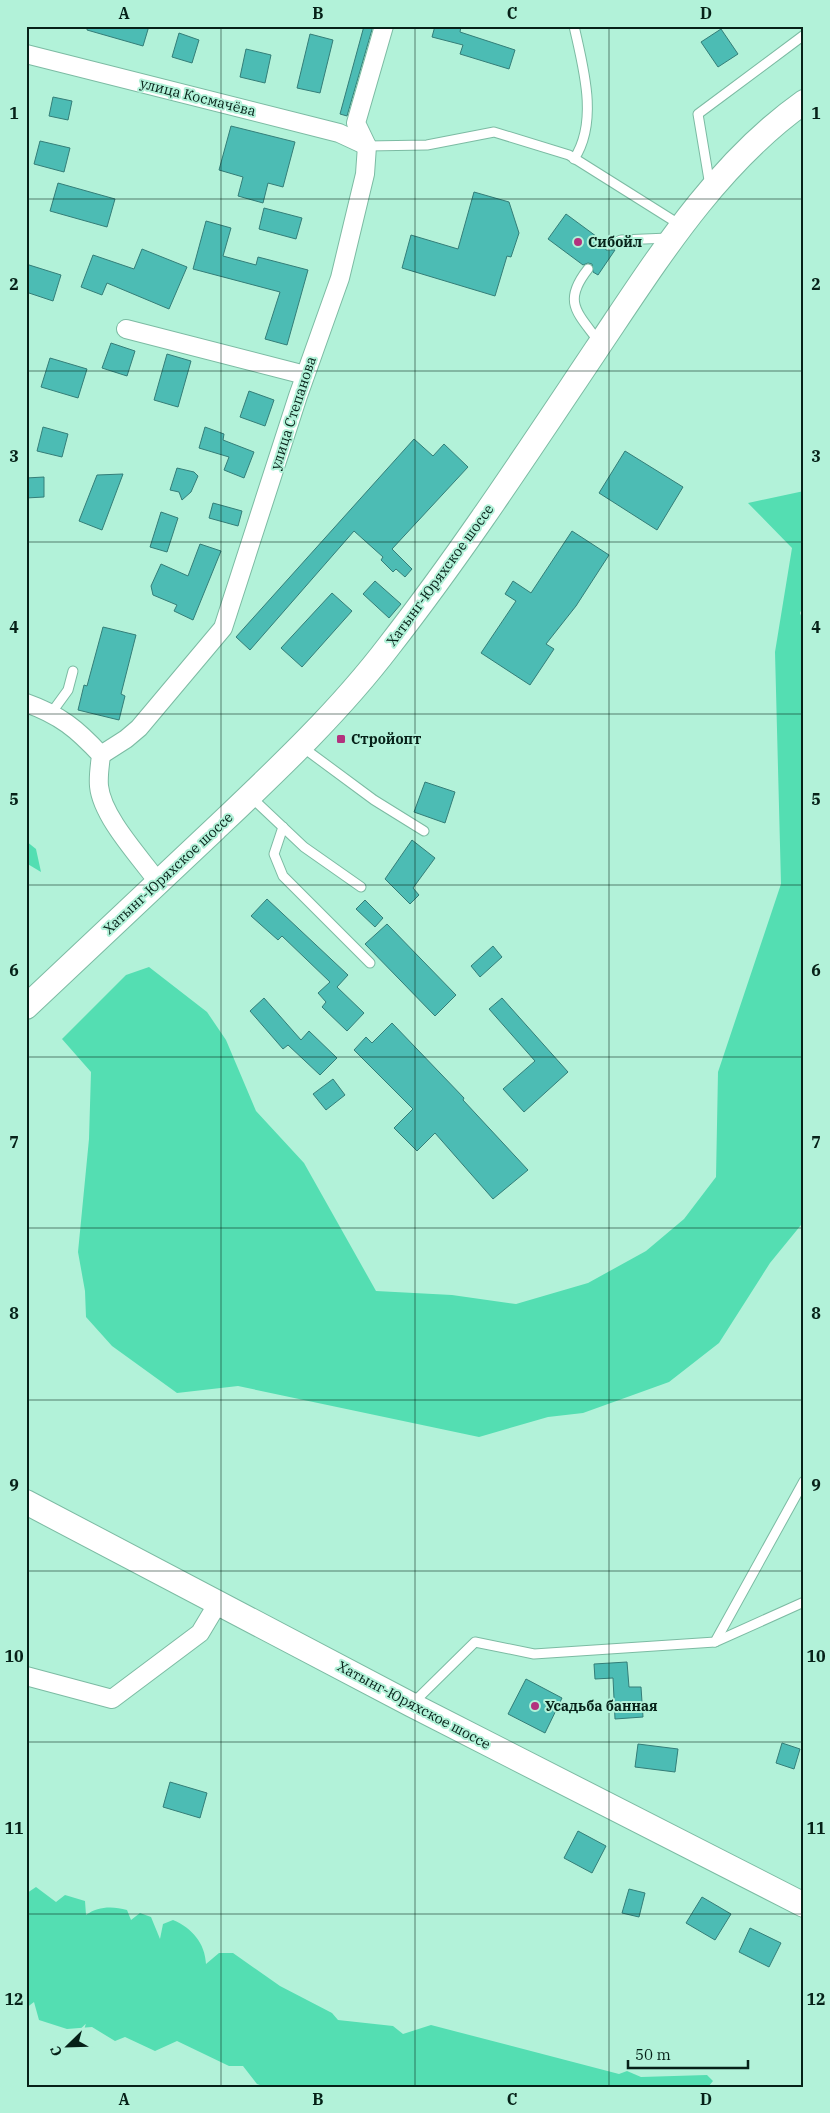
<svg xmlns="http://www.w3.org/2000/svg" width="830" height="2113" font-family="'IBM Plex Serif',serif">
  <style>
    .water { fill: #54deb2 }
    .building { fill: #4cbcb4; stroke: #347e78 }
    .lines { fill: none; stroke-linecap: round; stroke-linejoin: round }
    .lane-casing { stroke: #7cbba3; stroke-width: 11 }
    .street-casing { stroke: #7cbba3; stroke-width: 20 }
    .secondary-casing { stroke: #7cbba3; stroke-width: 26 }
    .lane { stroke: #fff; stroke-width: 9 }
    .street { stroke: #fff; stroke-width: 18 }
    .secondary { stroke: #fff; stroke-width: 24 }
    .grid { fill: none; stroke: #062118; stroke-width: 1; stroke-opacity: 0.55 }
    .poi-dot { fill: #b3327e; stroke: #b2f2d9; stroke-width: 2 }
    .labels { text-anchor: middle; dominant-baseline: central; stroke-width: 4; stroke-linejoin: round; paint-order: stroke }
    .street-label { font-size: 14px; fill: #062118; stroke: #b2f2d9 }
    .poi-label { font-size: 14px; font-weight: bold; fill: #062118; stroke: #b2f2d9; text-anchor: start }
    .neatline { fill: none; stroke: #062118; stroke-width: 2 }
    .grid-label { font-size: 16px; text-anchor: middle; font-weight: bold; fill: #062118 }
  </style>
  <rect width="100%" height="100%" fill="#b2f2d9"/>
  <g class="water">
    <polygon points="804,491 804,604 800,613 804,623 804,1004 801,1225 770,1263 719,1343 669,1382 583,1413 548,1417 479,1437 238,1386 177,1393 112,1346 86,1317 85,1291 78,1252 89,1139 91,1072 62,1039 126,975 149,967 207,1012 226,1040 256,1111 304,1163 376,1291 452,1295 516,1304 588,1283 646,1251 684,1219 716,1177 718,1072 781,884 775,652 792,548 748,503"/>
    <polygon points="26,841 36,849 41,872 26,863"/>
    <path d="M26,1881L27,1893L36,1887L56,1902L65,1895L85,1901L86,1915C98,1906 113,1906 127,1910L131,1920L140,1913L151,1917L160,1939L163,1924L173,1920C192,1928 205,1943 206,1964L219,1953H233L280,1986L332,2013L338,2020L393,2026L403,2034L431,2025L619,2074L627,2071L641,2077L707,2075L713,2081L708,2087H266L257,2084L243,2066H229L177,2041L155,2051L125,2037L115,2041L92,2027L67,2029L39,2020L34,2002L26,2008Z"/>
  </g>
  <g class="building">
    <polygon points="87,26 149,26 143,46 87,30"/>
    <polygon points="364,26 373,26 347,116 340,114"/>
    <polygon points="435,26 461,26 460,32 515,50 509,69 460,54 463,45 432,37"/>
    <polygon points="721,29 738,54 718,67 701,42"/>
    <polygon points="179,33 199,40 192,63 172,57"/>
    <polygon points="310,34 333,40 320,93 297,88"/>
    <polygon points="246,49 271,55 265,83 240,77"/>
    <polygon points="53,97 72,101 68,120 49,116"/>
    <polygon points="231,126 295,142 283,187 268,183 263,203 238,196 243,177 219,170"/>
    <polygon points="40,141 70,148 64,172 34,164"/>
    <polygon points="58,183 115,199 107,227 50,211"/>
    <polygon points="474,192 509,202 519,233 511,257 507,256 495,296 402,268 411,235 458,249"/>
    <polygon points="264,208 302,218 296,239 259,229"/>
    <polygon points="566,214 604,242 606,250 615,250 598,275 593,272 592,264 588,263 583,265 548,239"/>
    <polygon points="206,221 231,228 223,256 256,265 258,257 308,270 287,345 265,339 280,292 193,269"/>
    <polygon points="142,249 187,267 169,309 107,283 102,295 81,287 93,255 134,269"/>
    <polygon points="26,264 61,275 53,301 26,292"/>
    <polygon points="111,343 135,351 127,376 102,368"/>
    <polygon points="167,354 191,361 178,407 154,400"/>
    <polygon points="50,358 87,369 78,398 41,387"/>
    <polygon points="249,391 274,400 265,426 240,417"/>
    <polygon points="43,427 68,434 62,457 37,451"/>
    <polygon points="205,427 224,434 223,440 254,452 244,478 224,470 229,457 199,448"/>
    <polygon points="414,439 433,456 444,444 468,467 392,549 412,569 405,577 396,569 393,572 381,560 383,557 354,531 250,650 236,637"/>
    <polygon points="625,451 683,487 657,530 599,493"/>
    <polygon points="177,468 194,472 198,476 191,492 182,500 179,492 170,490"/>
    <polygon points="123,474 102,530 79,521 97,475"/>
    <polygon points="44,477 44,497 26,498 26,478"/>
    <polygon points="213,503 242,511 238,526 209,518"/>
    <polygon points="161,512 178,518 167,552 150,547"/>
    <polygon points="572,531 609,555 576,606 546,644 554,649 530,685 481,653 516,601 505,594 513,581 531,593"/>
    <polygon points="200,544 221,551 193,620 174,611 177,605 153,595 151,586 161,564 188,576"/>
    <polygon points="375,581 401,604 389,618 363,594"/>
    <polygon points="332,593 352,611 302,667 281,648"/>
    <polygon points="103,627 136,635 121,694 125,696 119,720 78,710 84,685 87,686"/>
    <polygon points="425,782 455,792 445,823 414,812"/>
    <polygon points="412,840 435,858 413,888 419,895 410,904 385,879"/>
    <polygon points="267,899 348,975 337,987 364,1013 347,1031 322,1007 326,1002 318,993 330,982 282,936 278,940 251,916"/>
    <polygon points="365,900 383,918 375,927 356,909"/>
    <polygon points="387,924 456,995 435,1016 365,944"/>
    <polygon points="493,946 502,957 480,977 471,966"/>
    <polygon points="264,998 301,1040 309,1031 337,1058 320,1075 288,1045 283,1049 250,1011"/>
    <polygon points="502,998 568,1072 524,1112 503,1089 535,1061 489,1009"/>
    <polygon points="392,1023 464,1098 463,1100 528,1170 493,1199 435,1133 417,1151 394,1128 413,1109 354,1050 366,1037 372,1043"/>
    <polygon points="333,1079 345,1095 326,1110 313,1094"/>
    <polygon points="627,1662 629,1687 641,1687 643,1717 615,1719 613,1678 595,1679 594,1664"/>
    <polygon points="526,1679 562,1698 545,1733 508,1714"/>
    <polygon points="782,1743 800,1749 794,1769 776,1763"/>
    <polygon points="638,1744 678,1749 675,1772 635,1767"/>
    <polygon points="170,1782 207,1793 200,1818 163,1807"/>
    <polygon points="578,1831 606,1846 592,1873 564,1858"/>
    <polygon points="629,1889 645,1893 639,1917 622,1913"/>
    <polygon points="702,1897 731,1914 715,1940 686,1923"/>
    <polygon points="750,1928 781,1943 769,1967 739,1952"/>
  </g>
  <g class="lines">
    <g class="lane-casing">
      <g id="lane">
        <path d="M574,26C583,67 599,121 574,159"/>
        <polyline points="367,146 427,145 494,132 569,155 682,226"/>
        <polyline points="710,186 698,114 804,35"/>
        <polyline points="609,245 621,240 668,238"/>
        <path d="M588,269C562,302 577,312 599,342"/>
        <polyline points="52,712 68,690 73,671"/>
        <polyline points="301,746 374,800 424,831"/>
        <polyline points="251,797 304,847 361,887"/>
        <polyline points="283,827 274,854 283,876 370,963"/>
        <polyline points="715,1642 804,1481"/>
        <polyline points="412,1704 475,1642 534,1654 715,1642 804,1602"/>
      </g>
    </g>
    <g class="street-casing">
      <g id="street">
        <polyline points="26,54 339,133 367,146"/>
        <polyline points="126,329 305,375"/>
        <path d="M26,703C60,715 77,729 101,755C100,765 98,776 99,786C102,817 140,857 158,882"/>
        <polyline points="101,755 126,739 139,728 223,628 298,396 340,278 365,174 367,146 356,123 384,26"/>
        <polyline points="26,1676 112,1699 200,1633 218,1603"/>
      </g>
    </g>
    <g class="secondary-casing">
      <g id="secondary">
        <path d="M26,1007C89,947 152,888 215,829C276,771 338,713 389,646C463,551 529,450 596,350C656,261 715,165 804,102"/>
        <polyline points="26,1502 412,1705 804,1905"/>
      </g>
    </g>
    <use href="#lane" class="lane"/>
    <use href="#street" class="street"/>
    <use href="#secondary" class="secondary"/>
  </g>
  <path class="grid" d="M221,26V2087M415,26V2087M609,26V2087M26,199H804M26,371H804M26,542H804M26,714H804M26,885H804M26,1057H804M26,1228H804M26,1400H804M26,1571H804M26,1742H804M26,1914H804"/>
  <g class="poi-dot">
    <circle cx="578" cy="242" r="5"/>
    <rect x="336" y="734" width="10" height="10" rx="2.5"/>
    <circle cx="535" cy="1706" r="5"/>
  </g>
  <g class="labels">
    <g class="street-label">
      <text transform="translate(198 97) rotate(14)">улица Космачёва</text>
      <text transform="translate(293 413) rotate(-72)">улица Степанова</text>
      <text transform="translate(440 575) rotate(-54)">Хатынг-Юряхское шоссе</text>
      <text transform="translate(168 873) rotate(-43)">Хатынг-Юряхское шоссе</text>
      <text transform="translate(414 1705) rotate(28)">Хатынг-Юряхское шоссе</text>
    </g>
    <g class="poi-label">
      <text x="588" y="242">Сибойл</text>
      <text x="351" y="739">Стройопт</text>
      <text x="545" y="1706">Усадьба банная</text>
    </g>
  </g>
  <rect width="830" height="2113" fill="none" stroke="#b2f2d9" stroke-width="55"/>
  <g transform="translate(68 2046) rotate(247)" stroke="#b2f2d9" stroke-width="4" paint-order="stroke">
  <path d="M0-4L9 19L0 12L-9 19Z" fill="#062118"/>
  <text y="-8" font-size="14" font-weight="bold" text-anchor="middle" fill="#062118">С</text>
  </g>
  <path d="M628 2060v8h120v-8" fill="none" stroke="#062118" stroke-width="2.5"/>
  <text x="635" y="2060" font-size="15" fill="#062118" stroke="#b2f2d9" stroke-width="4" paint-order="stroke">50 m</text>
  <rect x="28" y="28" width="774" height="2058" class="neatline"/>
  <g class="grid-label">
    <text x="124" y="19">A</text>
    <text x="318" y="19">B</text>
    <text x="512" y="19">C</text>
    <text x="706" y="19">D</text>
    <text x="14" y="119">1</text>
    <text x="816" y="119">1</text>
    <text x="14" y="290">2</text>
    <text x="816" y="290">2</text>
    <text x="14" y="462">3</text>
    <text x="816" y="462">3</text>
    <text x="14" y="633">4</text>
    <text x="816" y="633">4</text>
    <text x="14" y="805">5</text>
    <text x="816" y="805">5</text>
    <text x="14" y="976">6</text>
    <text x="816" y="976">6</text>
    <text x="14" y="1148">7</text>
    <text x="816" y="1148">7</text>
    <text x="14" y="1319">8</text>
    <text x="816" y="1319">8</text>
    <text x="14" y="1491">9</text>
    <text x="816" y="1491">9</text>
    <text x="14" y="1662">10</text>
    <text x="816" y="1662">10</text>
    <text x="14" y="1834">11</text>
    <text x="816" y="1834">11</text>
    <text x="14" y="2005">12</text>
    <text x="816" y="2005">12</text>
    <text x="124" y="2105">A</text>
    <text x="318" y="2105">B</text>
    <text x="512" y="2105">C</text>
    <text x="706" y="2105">D</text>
  </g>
</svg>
